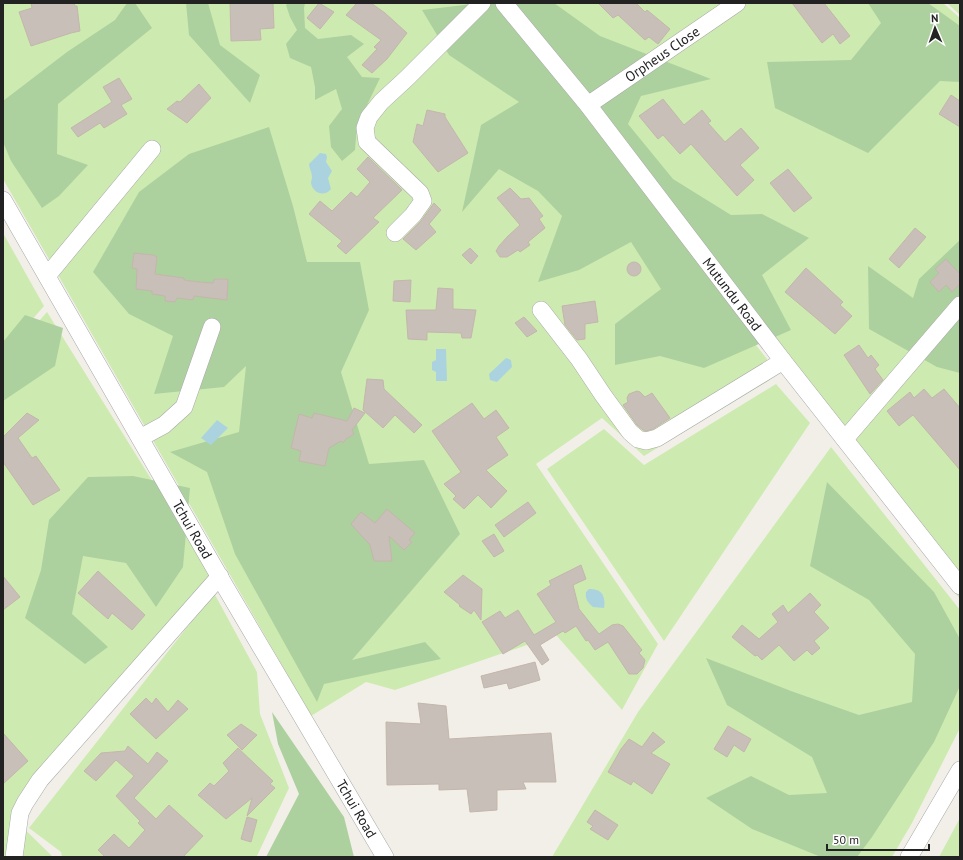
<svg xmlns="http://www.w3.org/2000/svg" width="963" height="860" font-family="'PT Sans',sans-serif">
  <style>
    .grass { fill: #cdebb0 }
    .forest { fill: #add19e }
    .water { fill: #aad3df }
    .building { fill: #c7bfb8; stroke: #c4b6ab }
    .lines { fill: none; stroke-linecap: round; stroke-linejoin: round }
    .minor-casing { stroke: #a9a9a9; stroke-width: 18 }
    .minor { stroke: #fff; stroke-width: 17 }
    .labels { text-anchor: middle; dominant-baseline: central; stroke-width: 3; stroke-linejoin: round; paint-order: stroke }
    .street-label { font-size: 14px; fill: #222; stroke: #fff }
  </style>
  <rect width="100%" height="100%" fill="#f2efe9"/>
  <g class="grass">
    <polygon points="3,3 486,3 767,359 770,380 644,456 602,418 536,464 658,644 622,710 556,635 395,690 366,682 311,716 3,179"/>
    <polygon points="494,3 943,3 960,18 960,599 926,553"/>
    <polygon points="947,3 960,3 960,15"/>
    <polygon points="3,233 44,306 3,353"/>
    <polygon points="47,312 211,575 11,816 51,855 52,857 3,857 3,362"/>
    <polygon points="776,384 810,423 664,641 547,469 604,429 644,465"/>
    <polygon points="831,447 960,610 960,728 912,823 892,857 552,857 638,712"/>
    <polygon points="214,593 257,672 260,714 289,788 257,856 62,857 61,852 29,828"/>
    <polygon points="960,818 960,857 939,857"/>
  </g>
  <g class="forest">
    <polygon points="127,3 135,3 152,28 58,104 57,154 88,165 59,196 42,208 11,161 3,142 3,101 67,52 115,20"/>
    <polygon points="186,3 208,3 220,45 260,75 250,103 189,35"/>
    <polygon points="288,3 305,3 304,8 305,28 318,39 351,35 364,44 347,57 362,77 380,78 357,126 355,150 342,161 331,147 329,126 342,109 336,89 315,100 315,87 311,67 290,58 286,44 297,30 290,17 286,5"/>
    <polygon points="481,3 554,3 600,36 711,79 641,96 628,124 673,179 731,215 762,214 809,238 762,275 791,330 704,368 660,356 615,365 615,324 661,289 631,242 579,270 538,282 562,216 538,191 499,169 462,212 481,125 519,102 449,55 422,10"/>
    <polygon points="868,3 928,3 960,26 960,82 940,81 868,153 775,108 767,62 851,60 881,23"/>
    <polygon points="269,127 293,206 307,262 360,262 369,310 341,372 369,464 424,460 460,534 352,660 425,642 441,659 324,684 317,702 235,554 207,472 170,452 239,432 246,366 224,387 154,394 173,336 129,314 93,272 139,192 189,154"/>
    <polygon points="960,240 960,373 937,367 869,329 868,266 913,298 919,279"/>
    <polygon points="25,315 63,328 55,366 3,401 3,342"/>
    <polygon points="133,476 190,488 183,567 156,607 126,563 83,556 72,614 108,647 85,664 25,618 41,570 49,520 88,477"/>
    <polygon points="827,482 934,592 960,639 960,686 934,742 872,837 857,857 821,857 752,829 706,798 751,776 789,795 827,793 812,757 727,705 706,658 791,691 859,715 912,702 915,654 869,600 810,566"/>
    <polygon points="272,712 344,817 354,857 266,857 299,794 278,744"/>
  </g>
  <g class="water">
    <path d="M320,153L326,154L327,157L326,162L332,171L328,178L331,189C325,197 313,194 311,183C311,181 312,179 312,177C312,172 309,168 309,164Z"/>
    <polygon points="436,349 446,349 447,381 436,381 436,372 432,370 432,362 436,360"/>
    <polygon points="506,358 511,360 512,367 497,382 490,380 489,374"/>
    <polygon points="217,420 228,428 211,445 201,438"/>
    <path d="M589,589C602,588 606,597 604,608L593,607C588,603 585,599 586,592Z"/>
  </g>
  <g class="building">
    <polygon points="31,3 74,3 75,6 77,6 80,31 71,33 31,46 19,12 32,8"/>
    <polygon points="230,3 273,3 274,28 260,29 261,40 231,41"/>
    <polygon points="319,3 334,12 320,29 307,18"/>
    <polygon points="357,3 371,3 385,13 407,33 387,59 372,73 362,65 377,49 374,47 381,40 346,15"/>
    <polygon points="598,3 636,3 645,12 647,10 670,29 658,44 649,37 645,40 618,15 613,18"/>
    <polygon points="792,3 824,3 850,36 840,44 833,34 822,43"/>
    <polygon points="119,78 132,99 121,105 127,114 104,128 100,123 78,137 71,128 112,102 103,87"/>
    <polygon points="199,84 211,98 187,123 167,109 177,101 180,102"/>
    <polygon points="951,95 960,101 960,127 939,114"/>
    <polygon points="663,99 684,125 702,110 711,121 708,123 725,142 741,128 759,148 740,165 754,180 737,196 691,144 680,154 663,135 658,139 639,116"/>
    <polygon points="427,110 445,114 445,117 468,153 438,172 413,142 417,124 423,126"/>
    <polygon points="368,157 402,190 373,218 379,222 346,254 337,246 342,241 309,214 320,201 332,211 351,192 357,197 370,182 357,169"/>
    <polygon points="788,169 812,198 794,212 770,183"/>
    <polygon points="510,188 521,199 529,198 543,216 539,219 545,228 528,242 530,245 520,252 518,250 507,257 500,257 496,251 499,246 507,237 520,225 497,198"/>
    <polygon points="434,203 441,210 429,224 436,232 416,250 403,239 421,221"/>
    <polygon points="915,228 926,237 899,268 889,259"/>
    <polygon points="470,248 478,256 471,264 462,255"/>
    <polygon points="134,253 153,255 157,257 155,274 184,278 184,280 199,282 213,283 214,279 228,279 227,300 194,296 193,300 177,298 175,302 165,301 165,296 152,294 152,291 136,289 137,269 132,268"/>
    <polygon points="946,259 960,274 960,284 952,292 946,285 939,292 930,282 939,273 935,269"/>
    <circle cx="634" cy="269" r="7"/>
    <polygon points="806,268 843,302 840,305 852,316 835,334 785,292"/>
    <polygon points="411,280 410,302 393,301 394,281"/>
    <polygon points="438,288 453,289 453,309 476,310 471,338 462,338 461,333 427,332 427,340 408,339 406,310 436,310"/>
    <polygon points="595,301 598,322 585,324 585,339 577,340 565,325 562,306"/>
    <polygon points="524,317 537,331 527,337 515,323"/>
    <polygon points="859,345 868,358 871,355 879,365 875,369 883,380 870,394 844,355"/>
    <polygon points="367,379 383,380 384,389 422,425 414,433 395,415 383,428 363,410"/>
    <polygon points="924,389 932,398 944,389 960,408 960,470 913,415 899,426 887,411 910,392 914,398"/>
    <polygon points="637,391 640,392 645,397 652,393 670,418 653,429 646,431 643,430 637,425 623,405 628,402 627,398 629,394"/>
    <polygon points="472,403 484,419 496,410 509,428 496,437 508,455 486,470 507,491 491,508 478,495 464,509 453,499 456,496 444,484 461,472 432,431"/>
    <polygon points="354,408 365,413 352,430 354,434 346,439 343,443 341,441 329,448 325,466 299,461 301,451 291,448 299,414 312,418 314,413 347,421"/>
    <polygon points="27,413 39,420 18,438 32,458 36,456 60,490 33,505 3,462 3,437"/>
    <polygon points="528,502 536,513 504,537 495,525"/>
    <polygon points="387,509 415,533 409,540 412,542 404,550 389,536 392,561 374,561 370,545 351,524 361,512 375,523"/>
    <polygon points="494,534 504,551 494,557 482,541"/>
    <polygon points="581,565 586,579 573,585 579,609 599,634 612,625 618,624 623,626 642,650 639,653 645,660 643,668 637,674 629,674 608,642 595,650 588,640 586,641 576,626 565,633 563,631 540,645 549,660 542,665 525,641 503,654 482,622 500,611 505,618 518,610 534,635 556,622 537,594 551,585 549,581"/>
    <polygon points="98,571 145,615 132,630 112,613 108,619 78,593"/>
    <polygon points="463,575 482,589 481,620 474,610 471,614 459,606 460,605 444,592"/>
    <polygon points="3,576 20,597 3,610"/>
    <polygon points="810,593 821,605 814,612 829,628 814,641 820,648 812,655 807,650 794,661 779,645 762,660 757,655 755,656 732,637 742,625 759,639 778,622 772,614 783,605 788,613"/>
    <polygon points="535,662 540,680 509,689 507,683 484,688 481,676"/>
    <polygon points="146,698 152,704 156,698 168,712 178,700 188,709 156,739 130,714"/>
    <polygon points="418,703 446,706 449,739 551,733 556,782 523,782 526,789 497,790 497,810 470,812 467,789 439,790 439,784 387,785 386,722 421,724"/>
    <polygon points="241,724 257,735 242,750 227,735"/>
    <polygon points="728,726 751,739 744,752 734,745 727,757 714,749"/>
    <polygon points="653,732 665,742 651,753 670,764 652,794 633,781 631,785 608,772 621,749 629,739 642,747"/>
    <polygon points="3,733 28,761 3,784"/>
    <polygon points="128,746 148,764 157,752 168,761 134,798 156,819 169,805 203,836 183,857 105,857 98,850 114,834 129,848 145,830 138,823 140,821 116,796 134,776 116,760 96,781 84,771 101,753 125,751"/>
    <polygon points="238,748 273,781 270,784 275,788 247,816 252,798 226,819 198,795 210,783 214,786 229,771 223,763"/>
    <polygon points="595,810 618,825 608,840 590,829 593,826 587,822"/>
    <polygon points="247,817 257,820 251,842 241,839"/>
  </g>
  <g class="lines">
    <g class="minor-casing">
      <g id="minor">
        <path id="s1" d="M504,3L588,105L783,361L960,586"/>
        <path id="s2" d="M588,105L737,3"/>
        <path id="s3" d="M3,200L226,588L385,857"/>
        <polyline points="395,233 413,215 423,201 420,193 367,142 365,128 369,117 381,102 407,78 482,3"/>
        <polyline points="47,276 152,149"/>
        <polyline points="541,310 579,359 603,395 630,432 638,439 646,441 657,438 783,361"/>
        <polyline points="140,438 164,425 184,407 212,327"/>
        <polyline points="845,439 960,305"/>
        <polyline points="14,857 20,813 25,803 40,780 220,576"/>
        <polyline points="909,857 960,770"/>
      </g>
    </g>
    <use href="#minor" class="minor"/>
  </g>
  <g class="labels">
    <g class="street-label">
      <text stroke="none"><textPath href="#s2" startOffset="90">Orpheus Close</textPath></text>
      <text stroke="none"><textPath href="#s1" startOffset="370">Mutundu Road</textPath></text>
      <text stroke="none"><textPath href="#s3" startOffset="380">Tchui Road</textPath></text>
      <text stroke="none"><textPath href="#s3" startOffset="704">Tchui Road</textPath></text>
    </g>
  </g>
  <rect width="963" height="860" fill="none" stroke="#222222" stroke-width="8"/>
  <g transform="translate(935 28) rotate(358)" stroke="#ffffff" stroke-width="3" paint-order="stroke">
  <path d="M0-3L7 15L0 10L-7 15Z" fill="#222222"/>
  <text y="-6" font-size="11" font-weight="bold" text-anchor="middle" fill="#222222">N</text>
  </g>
  <path d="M827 844v6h102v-6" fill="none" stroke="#222222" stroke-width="2"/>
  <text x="833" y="844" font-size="12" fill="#222222" stroke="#ffffff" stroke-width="3" paint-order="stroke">50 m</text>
</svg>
